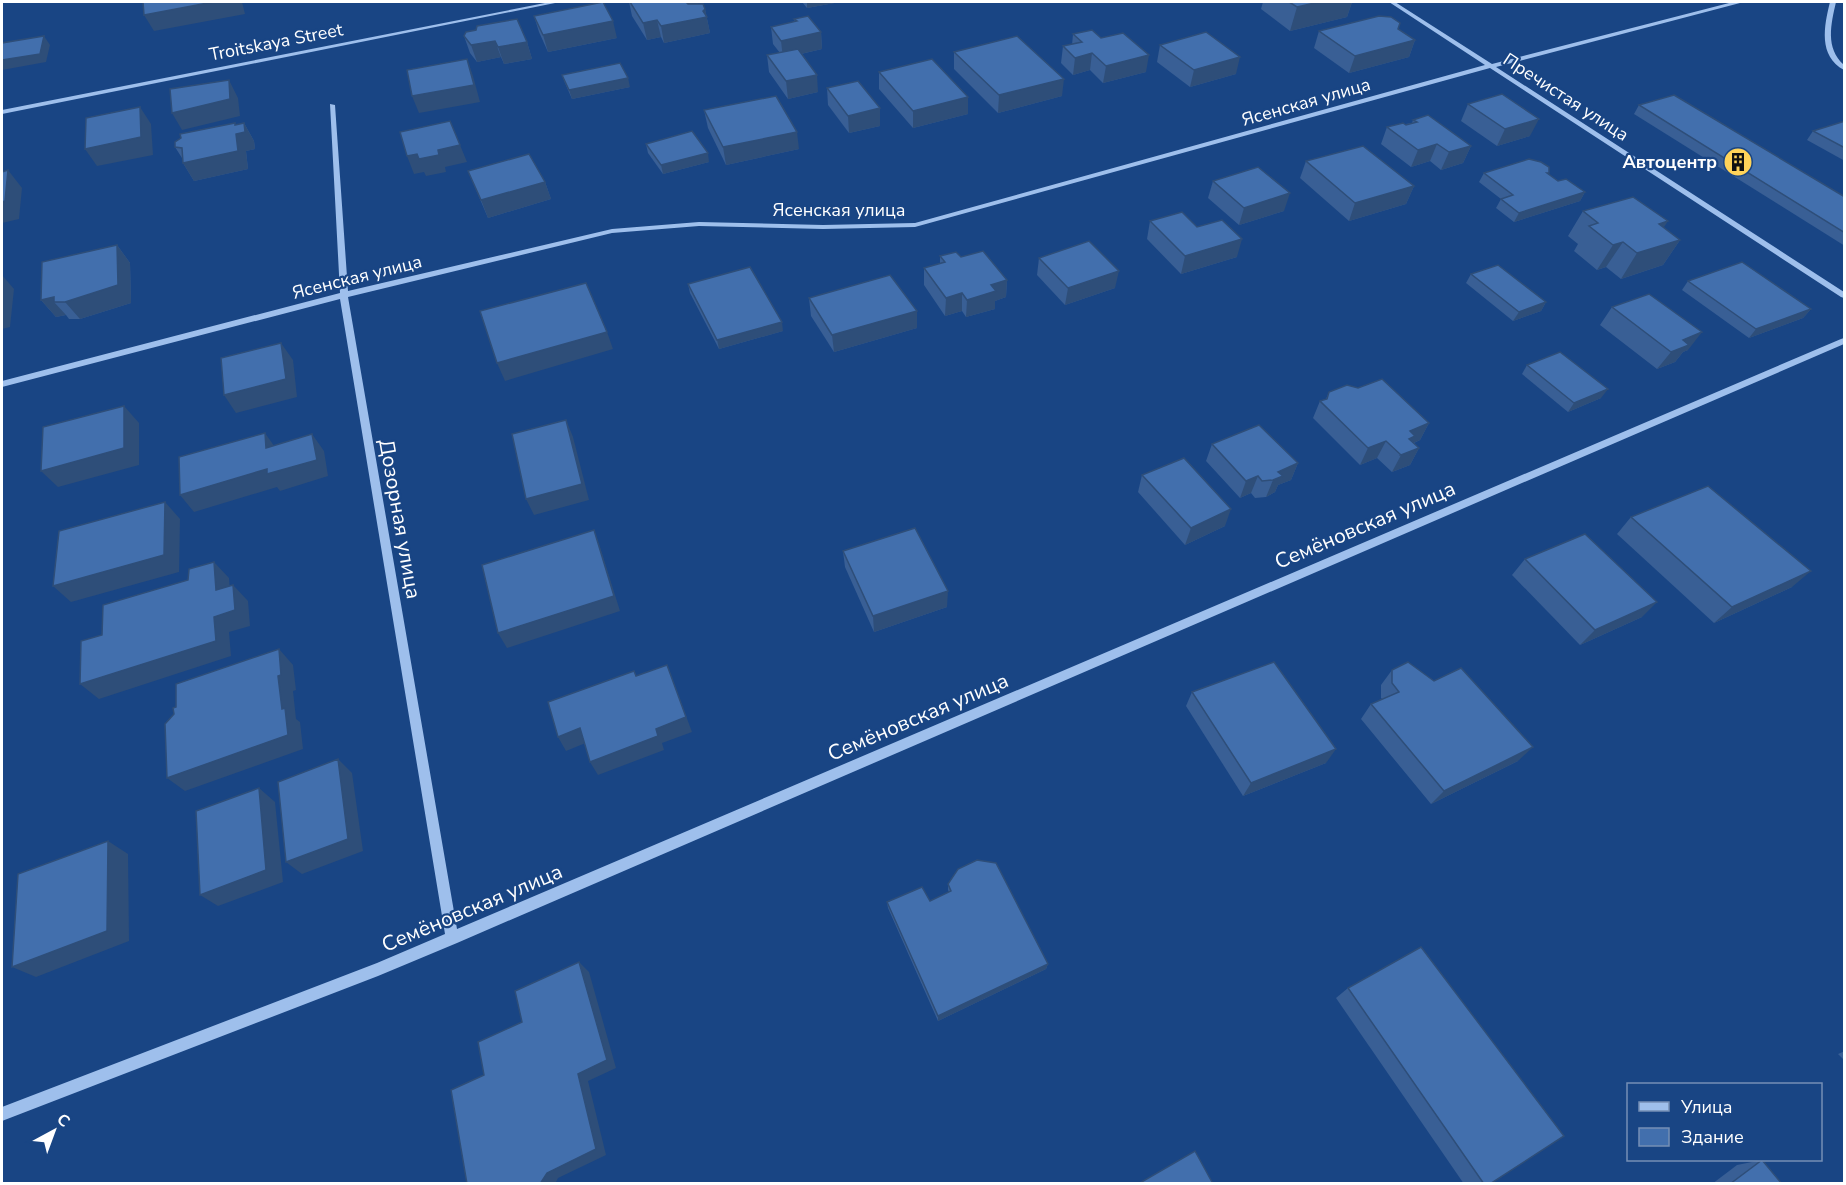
<svg xmlns="http://www.w3.org/2000/svg" width="1846" height="1185" font-family="'Nunito Sans',sans-serif">
  <style>
    .lines { fill: none; stroke-linecap: round; stroke-linejoin: round }
    .minor { fill: #9ebfec; fill-rule: evenodd }
    .wall { fill: #395f95 }
    .shaded-wall { fill: #2e4e79 }
    .building { fill: #426fad; stroke: #2e4e79; stroke-width: 1.5 }
    .labels { text-anchor: middle; dominant-baseline: central; stroke-width: 4.5; stroke-linejoin: round; paint-order: stroke }
    .far-street-label { font-size: 18px; fill: #fff; stroke: #194584 }
    .far-poi-label { font-size: 18px; font-weight: bold; fill: #fff; stroke: #194584; text-anchor: end }
    .street-label { font-size: 21px; fill: #fff; stroke: #194584 }
  </style>
  <rect width="100%" height="100%" fill="#194584"/>
  <g class="lines">
    <g class="minor">
      <polygon points="550,2 560,2 2,114 2,110"/>
      <polygon points="1389,2 1395,2 1492,64 1733,2 1741,2 1740,3 1496,67 1844,292 1844,298 1841,297 1490,68 915,227 823,229 699,226 612,233 348,297 457,929 1841,339 1844,338 1844,344 457,943 378,976 2,1121 2,1107 377,963 445,934 340,299 2,387 2,381 340,293 330,104 335,105 348,291 612,229 699,222 823,225 915,223 1485,65"/>
      <path d="M1830,2H1836C1831,24 1825,48 1844,65V70C1818,56 1824,26 1830,2Z"/>
    </g>
  </g>
  <g class="wall">
    <polygon points="629,2 698,2 698,4 705,9 710,33 664,43 661,37 647,40 632,16"/>
    <polygon points="802,2 840,2 807,8"/>
    <polygon points="1263,2 1352,2 1347,17 1290,31 1261,9"/>
    <polygon points="534,16 617,38 548,52 539,32"/>
    <polygon points="794,19 821,32 822,49 801,54 818,92 788,99 769,72 767,55 780,53 773,44 771,27 795,22"/>
    <polygon points="1319,31 1415,40 1409,57 1349,73 1314,48"/>
    <polygon points="1073,34 1101,38 1146,72 1103,83 1090,70 1073,75 1061,63 1063,46 1072,45"/>
    <polygon points="464,36 527,42 532,59 504,64 501,57 477,62 470,53"/>
    <polygon points="1160,45 1236,74 1190,87 1157,62"/>
    <polygon points="954,52 1062,96 998,113 954,69"/>
    <polygon points="879,72 968,114 913,128 879,89"/>
    <polygon points="562,75 630,87 572,99 565,83"/>
    <polygon points="827,88 880,108 880,126 849,133 828,105"/>
    <polygon points="1468,104 1530,136 1497,146 1461,121"/>
    <polygon points="1639,105 1845,197 1845,246 1634,114"/>
    <polygon points="704,110 799,149 726,165 708,128"/>
    <polygon points="1413,120 1471,146 1463,163 1441,170 1430,161 1411,167 1381,144 1387,127 1412,123"/>
    <polygon points="1845,121 1845,161 1807,140 1813,131"/>
    <polygon points="244,123 254,141 255,149 246,151 248,169 194,181 183,163 182,158 175,147 236,125"/>
    <polygon points="646,144 709,162 663,174 648,153"/>
    <polygon points="1306,161 1414,186 1406,204 1349,221 1300,178"/>
    <polygon points="468,171 545,182 551,199 488,218"/>
    <polygon points="1484,173 1549,173 1548,174 1558,181 1585,192 1580,201 1514,222 1496,208 1501,199 1479,182"/>
    <polygon points="1213,181 1284,211 1239,225 1208,198"/>
    <polygon points="1583,211 1664,228 1680,240 1663,265 1621,279 1606,267 1597,270 1574,251 1578,244 1568,236"/>
    <polygon points="1150,221 1197,227 1237,257 1181,274 1147,239"/>
    <polygon points="117,245 130,263 131,303 80,319 69,319 66,315 56,317 41,300"/>
    <polygon points="940,256 961,257 1007,280 1006,297 995,301 995,309 966,317 962,311 945,316 924,285 924,268 940,264"/>
    <polygon points="1039,258 1115,288 1065,305 1037,275"/>
    <polygon points="1471,274 1546,302 1541,311 1513,321 1466,283"/>
    <polygon points="1688,281 1811,309 1803,318 1749,338 1682,290"/>
    <polygon points="688,284 783,331 719,349 690,293"/>
    <polygon points="809,298 917,311 917,328 834,352 811,316"/>
    <polygon points="1612,307 1688,350 1683,352 1675,362 1657,369 1600,325"/>
    <polygon points="1527,365 1601,398 1568,412 1522,374"/>
    <polygon points="1329,392 1429,423 1420,440 1414,443 1419,448 1410,465 1392,472 1377,458 1360,465 1313,418 1320,401 1326,399"/>
    <polygon points="1212,444 1298,463 1291,480 1278,485 1275,492 1266,497 1255,498 1251,493 1240,498 1206,461"/>
    <polygon points="1142,475 1225,526 1185,545 1138,492"/>
    <polygon points="1631,517 1792,587 1714,623 1617,534"/>
    <polygon points="843,551 947,607 874,632 845,567"/>
    <polygon points="1525,559 1642,617 1580,645 1512,575"/>
    <polygon points="1392,670 1434,681 1518,761 1431,804 1361,719 1371,704 1382,699 1381,698 1381,685"/>
    <polygon points="1192,692 1326,763 1243,796 1186,706"/>
    <polygon points="948,884 1048,964 1046,969 938,1021 888,908 887,902 930,901 949,892 948,890"/>
    <polygon points="1348,988 1490,1184 1464,1184 1336,998"/>
    <polygon points="1845,1051 1845,1061 1838,1054"/>
    <polygon points="1762,1160 1782,1184 1712,1184 1737,1165"/>
  </g>
  <g class="shaded-wall">
    <polygon points="213,2 242,2 245,14 154,31 144,15"/>
    <polygon points="684,2 698,2 700,12"/>
    <polygon points="807,2 840,2 807,8"/>
    <polygon points="1319,2 1352,2 1347,17 1290,31 1297,7"/>
    <polygon points="705,9 710,33 664,43 661,26 703,11"/>
    <polygon points="657,20 661,37 647,40 643,23"/>
    <polygon points="613,21 617,38 548,52 543,35"/>
    <polygon points="821,32 822,49 783,58 781,41"/>
    <polygon points="44,36 50,45 46,62 2,70 2,60"/>
    <polygon points="1415,40 1409,57 1349,73 1355,56"/>
    <polygon points="495,41 501,57 477,62 471,45"/>
    <polygon points="527,42 532,59 504,64 498,47"/>
    <polygon points="1092,53 1090,70 1073,75 1075,58"/>
    <polygon points="1149,55 1146,72 1103,83 1106,66"/>
    <polygon points="1240,57 1236,74 1190,87 1194,70"/>
    <polygon points="467,59 473,76 480,102 419,113 412,96"/>
    <polygon points="817,75 818,92 788,99 786,81"/>
    <polygon points="628,78 630,87 572,99 569,90"/>
    <polygon points="1064,79 1062,96 998,113 999,95"/>
    <polygon points="229,80 238,98 240,116 182,130 172,113"/>
    <polygon points="968,97 968,114 913,128 913,111"/>
    <polygon points="140,107 151,124 153,155 97,166 85,149"/>
    <polygon points="880,108 880,126 849,133 848,116"/>
    <polygon points="1539,119 1530,136 1497,146 1505,129"/>
    <polygon points="235,123 241,133 244,123 254,141 255,149 246,151 248,169 194,181 183,163 235,125"/>
    <polygon points="797,132 799,149 726,165 723,147"/>
    <polygon points="1437,144 1430,161 1411,167 1418,150"/>
    <polygon points="460,145 467,162 445,167 446,172 426,176 424,172 414,174 407,156"/>
    <polygon points="1471,146 1463,163 1441,170 1449,152"/>
    <polygon points="708,153 709,162 663,174 661,165"/>
    <polygon points="8,170 22,188 19,219 2,223 2,202"/>
    <polygon points="545,182 551,199 488,218 481,200"/>
    <polygon points="1414,186 1406,204 1349,221 1355,203"/>
    <polygon points="1585,192 1580,201 1514,222 1519,213"/>
    <polygon points="1290,193 1284,211 1239,225 1244,208"/>
    <polygon points="1668,221 1651,247 1659,224"/>
    <polygon points="1242,239 1237,257 1181,274 1185,256"/>
    <polygon points="1680,240 1663,265 1621,279 1637,253"/>
    <polygon points="1623,242 1606,267 1597,270 1613,245"/>
    <polygon points="117,245 130,263 131,303 80,319 65,302"/>
    <polygon points="1119,271 1115,288 1065,305 1068,288"/>
    <polygon points="2,275 14,289 10,327 2,329"/>
    <polygon points="1007,280 1006,297 995,301 995,309 966,317 967,300 991,285"/>
    <polygon points="962,293 962,311 945,316 946,298"/>
    <polygon points="54,297 54,302 66,315 56,317 41,300"/>
    <polygon points="1546,302 1541,311 1513,321 1519,312"/>
    <polygon points="1811,309 1803,318 1749,338 1756,329"/>
    <polygon points="917,311 917,328 834,352 832,335"/>
    <polygon points="782,322 783,331 719,349 717,340"/>
    <polygon points="607,332 613,349 505,381 497,363"/>
    <polygon points="1702,332 1688,350 1683,352 1675,362 1657,369 1671,352 1683,340"/>
    <polygon points="281,343 293,360 297,397 236,413 224,395"/>
    <polygon points="1608,389 1601,398 1568,412 1574,403"/>
    <polygon points="124,406 139,423 139,465 58,487 41,471"/>
    <polygon points="566,420 573,437 589,500 534,515 526,499"/>
    <polygon points="1429,423 1420,440 1411,444 1406,453 1399,456 1404,447 1410,431"/>
    <polygon points="265,433 277,450 266,448"/>
    <polygon points="312,434 324,451 328,476 280,491 277,487 194,512 180,495"/>
    <polygon points="1386,441 1377,458 1360,465 1368,448"/>
    <polygon points="1419,448 1410,465 1392,472 1401,455"/>
    <polygon points="1298,463 1291,480 1278,485 1275,492 1266,497 1273,480 1278,472"/>
    <polygon points="1258,476 1251,493 1240,498 1246,481"/>
    <polygon points="165,502 180,519 179,572 71,602 53,586"/>
    <polygon points="1231,509 1225,526 1185,545 1191,528"/>
    <polygon points="594,530 600,547 620,611 507,648 498,633"/>
    <polygon points="214,562 229,578 231,606 216,590"/>
    <polygon points="1811,571 1792,587 1714,623 1732,607"/>
    <polygon points="233,585 248,601 250,626 229,632 231,656 99,699 80,684 214,617"/>
    <polygon points="948,591 947,607 874,632 873,616"/>
    <polygon points="1657,602 1642,617 1580,645 1595,630"/>
    <polygon points="279,649 293,665 296,690 293,691 296,719 300,722 303,749 185,791 167,778 282,709 278,676"/>
    <polygon points="667,665 692,732 662,743 664,750 598,775 590,762 656,729"/>
    <polygon points="580,728 588,742 566,751 558,737"/>
    <polygon points="1533,747 1518,761 1431,804 1444,791"/>
    <polygon points="1336,749 1326,763 1243,796 1251,783"/>
    <polygon points="338,759 352,773 363,851 302,874 286,862"/>
    <polygon points="259,788 275,802 283,882 218,906 200,895"/>
    <polygon points="108,841 128,854 129,941 36,977 12,967"/>
    <polygon points="579,962 589,972 616,1068 588,1081 606,1155 558,1178 555,1184 540,1184 578,1074"/>
    <polygon points="1048,964 1046,969 938,1021 938,1016"/>
  </g>
  <g class="building">
    <polygon points="143,2 213,2 144,15"/>
    <polygon points="603,2 613,21 543,35 534,16"/>
    <polygon points="630,2 686,2 688,4 703,4 705,9 703,11 707,17 661,26 657,20 643,23"/>
    <polygon points="1289,2 1319,2 1297,7"/>
    <polygon points="808,16 821,32 781,41 771,27 797,21 794,19"/>
    <polygon points="1379,16 1391,17 1400,23 1398,29 1415,40 1355,56 1319,31"/>
    <polygon points="517,19 527,42 498,47 495,41 471,45 464,36 466,32 476,30 477,26"/>
    <polygon points="1092,30 1101,38 1123,33 1149,55 1106,66 1092,53 1075,58 1063,46 1082,42 1073,34"/>
    <polygon points="1206,32 1240,57 1194,70 1160,45"/>
    <polygon points="44,36 40,54 2,60 2,43"/>
    <polygon points="1017,36 1064,79 999,95 954,52"/>
    <polygon points="798,49 817,75 786,81 767,55"/>
    <polygon points="467,59 474,85 412,96 407,70"/>
    <polygon points="932,59 968,97 913,111 879,72"/>
    <polygon points="620,63 628,78 569,90 562,75"/>
    <polygon points="229,80 230,99 172,113 170,89"/>
    <polygon points="858,81 880,108 848,116 827,88"/>
    <polygon points="1502,94 1539,119 1505,129 1468,104"/>
    <polygon points="1674,95 1845,197 1845,233 1639,105"/>
    <polygon points="776,96 797,132 723,147 704,110"/>
    <polygon points="140,107 141,137 85,149 86,118"/>
    <polygon points="1428,115 1471,146 1449,152 1437,144 1418,150 1387,127 1403,123 1406,125 1417,122 1413,120"/>
    <polygon points="450,121 460,145 438,150 439,155 419,159 417,154 407,156 400,132"/>
    <polygon points="1845,121 1845,148 1813,131"/>
    <polygon points="235,123 235,125 244,123 245,132 236,134 238,151 183,163 182,148 175,147 175,142 181,138 180,134"/>
    <polygon points="692,131 708,153 661,165 646,144"/>
    <polygon points="1363,146 1414,186 1355,203 1306,161"/>
    <polygon points="529,154 545,182 481,200 468,171"/>
    <polygon points="1529,159 1541,162 1549,167 1549,173 1547,173 1558,181 1566,179 1585,192 1519,213 1501,199 1513,195 1484,173"/>
    <polygon points="1258,167 1290,193 1244,208 1213,181"/>
    <polygon points="8,170 5,201 2,202 2,172"/>
    <polygon points="1633,197 1668,221 1659,224 1680,240 1637,253 1623,242 1613,245 1589,226 1598,223 1583,211"/>
    <polygon points="1182,212 1197,227 1222,220 1242,239 1185,256 1150,221"/>
    <polygon points="1089,241 1119,271 1068,288 1039,258"/>
    <polygon points="117,245 118,285 65,302 54,302 54,297 41,300 42,262"/>
    <polygon points="983,251 1007,280 991,285 996,291 967,300 962,293 946,298 924,268 945,262 940,256 956,252 961,257"/>
    <polygon points="1742,262 1811,309 1756,329 1688,281"/>
    <polygon points="1498,265 1546,302 1519,312 1471,274"/>
    <polygon points="750,267 782,322 717,340 688,284"/>
    <polygon points="890,275 917,311 832,335 809,298"/>
    <polygon points="586,283 607,332 497,363 480,311"/>
    <polygon points="1649,294 1702,332 1683,340 1689,345 1671,352 1612,307"/>
    <polygon points="281,343 286,379 224,395 221,358"/>
    <polygon points="1560,352 1608,389 1574,403 1527,365"/>
    <polygon points="1382,379 1429,423 1410,431 1415,436 1409,439 1419,448 1401,455 1386,441 1368,448 1320,401 1327,399 1329,392 1347,385 1358,388"/>
    <polygon points="124,406 124,448 41,471 43,427"/>
    <polygon points="566,420 582,484 526,499 512,434"/>
    <polygon points="1259,425 1298,463 1278,472 1283,476 1273,480 1262,481 1258,476 1246,481 1212,444"/>
    <polygon points="265,433 266,448 312,434 317,460 267,474 267,469 180,495 179,457"/>
    <polygon points="1184,458 1231,509 1191,528 1142,475"/>
    <polygon points="1708,486 1811,571 1732,607 1631,517"/>
    <polygon points="165,502 164,555 53,586 59,531"/>
    <polygon points="915,528 948,591 873,616 843,551"/>
    <polygon points="594,530 614,596 498,633 482,565"/>
    <polygon points="1585,534 1657,602 1595,630 1525,559"/>
    <polygon points="214,562 216,590 233,585 235,610 214,617 216,641 80,684 81,641 102,635 103,605 188,580 189,569"/>
    <polygon points="279,649 281,675 278,676 282,709 285,708 288,735 167,778 165,724 174,714 173,708 176,707 176,684"/>
    <polygon points="1274,662 1336,749 1251,783 1192,692"/>
    <polygon points="1408,662 1434,681 1461,668 1533,747 1444,791 1371,704 1399,692 1392,683 1392,670"/>
    <polygon points="667,665 686,717 656,729 658,736 590,762 580,728 558,737 548,702 634,671 636,676"/>
    <polygon points="338,759 348,839 286,862 278,782"/>
    <polygon points="259,788 266,870 200,895 196,811"/>
    <polygon points="108,841 107,931 12,967 18,874"/>
    <polygon points="977,860 996,863 1048,964 938,1016 887,902 922,887 930,901 951,891 948,884 958,869"/>
    <polygon points="1421,947 1564,1136 1490,1184 1484,1184 1348,988"/>
    <polygon points="579,962 607,1060 578,1074 596,1149 547,1173 540,1184 467,1184 451,1090 484,1075 478,1042 522,1022 515,991"/>
    <polygon points="1195,1151 1213,1184 1138,1184"/>
    <polygon points="1762,1160 1782,1184 1730,1184"/>
  </g>
  <defs>
    <g id="building-disc" transform="scale(1.5)"><circle r="9.5" fill="#ffd359" stroke="#194584"/><path d="M-4-6H4V6H1V3H-1V6H-4ZM-2.5-4.3h1.7v1.8h-1.7ZM.8-4.3h1.7v1.8H.8ZM-2.5-1h1.7V.8h-1.7ZM.8-1h1.7V.8H.8Z" fill="#111"/></g>
  </defs>
  <g fill-rule="evenodd">
    <use href="#building-disc" x="1738" y="162"/>
  </g>
  <g class="labels">
    <g class="far-street-label">
      <text transform="translate(276 42) rotate(-11)">Troitskaya Street</text>
      <text transform="translate(1566 97) rotate(33)">Пречистая улица</text>
      <text transform="translate(1306 102) rotate(-16)">Ясенская улица</text>
      <text x="839" y="210">Ясенская улица</text>
      <text transform="translate(357 277) rotate(-14)">Ясенская улица</text>
    </g>
    <g class="far-poi-label">
      <text x="1717" y="162">Автоцентр</text>
    </g>
    <g class="street-label">
      <text transform="translate(400 519) rotate(80)">Дозорная улица</text>
      <text transform="translate(1365 525) rotate(-23)">Семёновская улица</text>
      <text transform="translate(918 717) rotate(-23)">Семёновская улица</text>
      <text transform="translate(472 908) rotate(-23)">Семёновская улица</text>
    </g>
  </g>
  <rect width="1846" height="1185" fill="none" stroke="#ffffff" stroke-width="6"/>
  <rect x="1627" y="1083" width="195" height="78" fill="#194584" stroke="#758fb5" stroke-width="1.5"/>
  <rect x="1639" y="1102" width="30" height="9" fill="#9ebfec" stroke="#758fb5" stroke-width="1.5"/>
  <text x="1681" y="1113" font-size="18" fill="#ffffff">Улица</text>
  <rect x="1639" y="1128" width="30" height="18" fill="#426fad" stroke="#758fb5" stroke-width="1.5"/>
  <text x="1681" y="1143" font-size="18" fill="#ffffff">Здание</text>
  <g transform="translate(54 1131) rotate(41)" stroke="#194584" stroke-width="4.5" paint-order="stroke">
  <path d="M0-4.5L10 22L0 15L-10 22Z" fill="#ffffff"/>
  <text y="-9" font-size="16" font-weight="bold" text-anchor="middle" fill="#ffffff">С</text>
  </g>
</svg>
